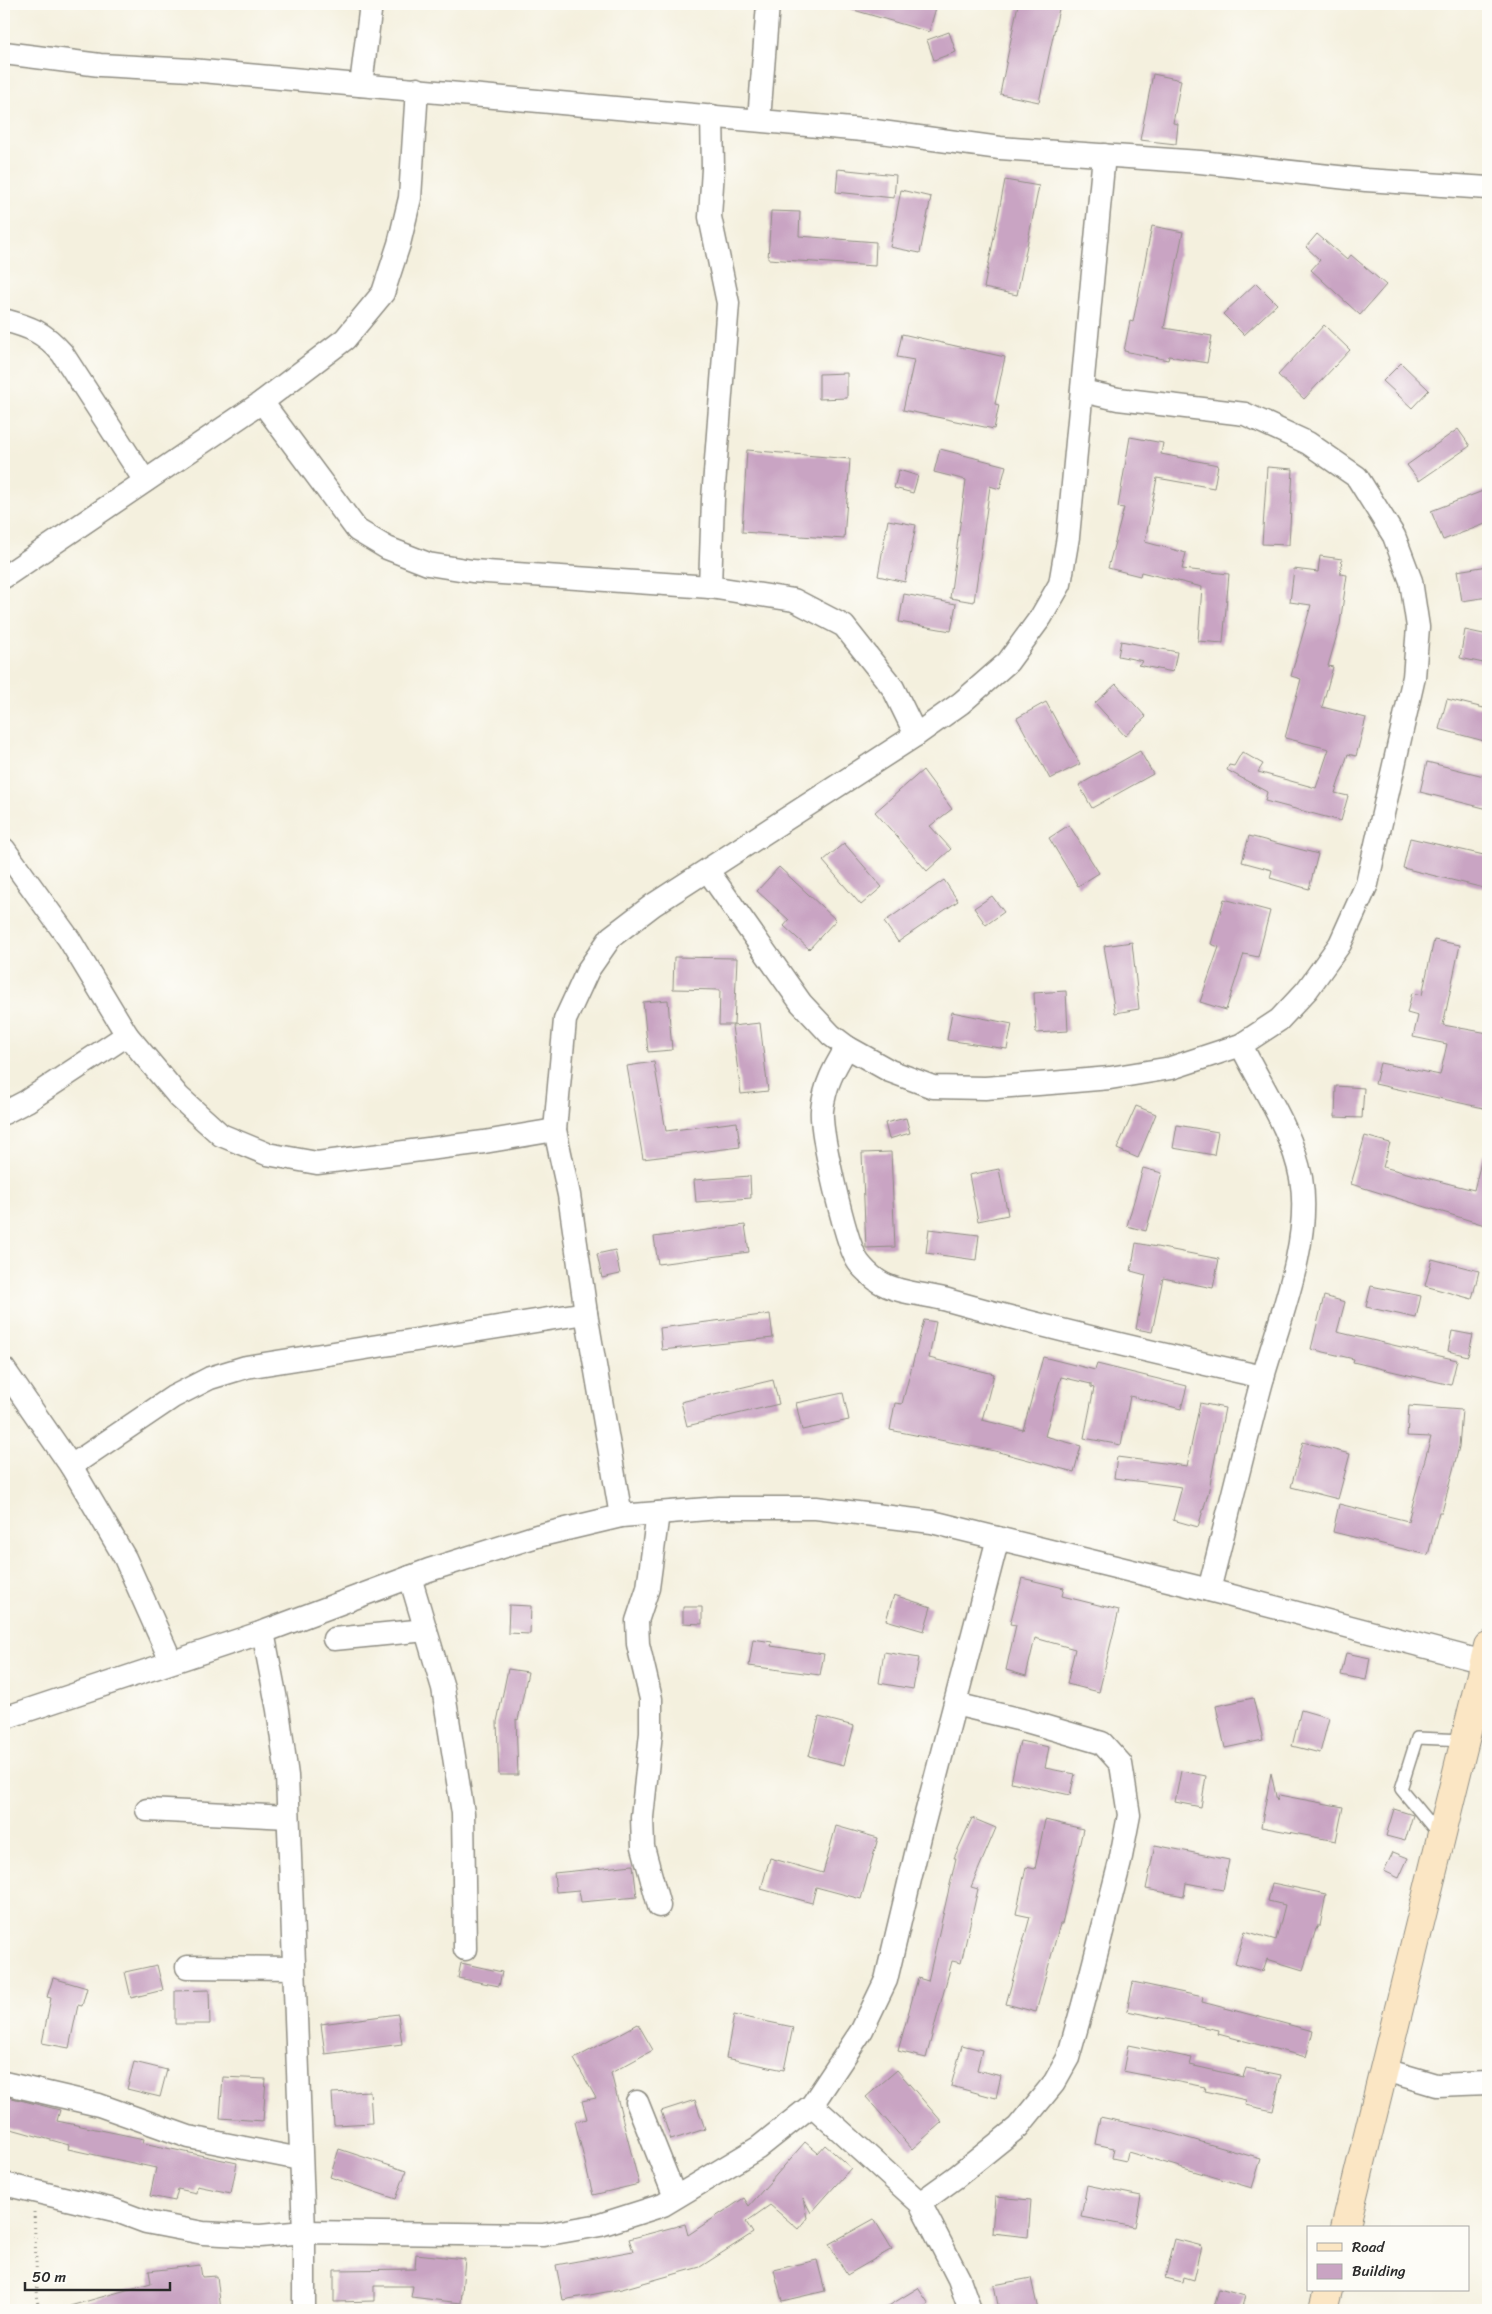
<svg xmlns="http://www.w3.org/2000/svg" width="1492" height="2314" font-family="Sriracha,sans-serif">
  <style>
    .building { fill: #c9a4c3 }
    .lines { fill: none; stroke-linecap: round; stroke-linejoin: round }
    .lane-casing { stroke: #908e84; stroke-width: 14 }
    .street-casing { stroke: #908e84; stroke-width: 25 }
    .secondary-casing { stroke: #908e84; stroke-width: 30 }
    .path { stroke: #908e84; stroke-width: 3; stroke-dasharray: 1 4; stroke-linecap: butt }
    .lane { stroke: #fff; stroke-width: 11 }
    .street { stroke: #fff; stroke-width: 22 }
    .secondary { stroke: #fbe6c4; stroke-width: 28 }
  </style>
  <rect width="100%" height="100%" fill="#fdfcf7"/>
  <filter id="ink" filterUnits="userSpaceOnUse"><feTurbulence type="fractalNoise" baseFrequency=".02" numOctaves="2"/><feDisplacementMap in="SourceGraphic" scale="10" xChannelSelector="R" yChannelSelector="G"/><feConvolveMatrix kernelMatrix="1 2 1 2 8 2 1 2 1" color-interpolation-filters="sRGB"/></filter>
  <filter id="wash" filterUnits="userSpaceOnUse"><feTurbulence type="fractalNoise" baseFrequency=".0096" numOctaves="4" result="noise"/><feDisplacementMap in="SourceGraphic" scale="20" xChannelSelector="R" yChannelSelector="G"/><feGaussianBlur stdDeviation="1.12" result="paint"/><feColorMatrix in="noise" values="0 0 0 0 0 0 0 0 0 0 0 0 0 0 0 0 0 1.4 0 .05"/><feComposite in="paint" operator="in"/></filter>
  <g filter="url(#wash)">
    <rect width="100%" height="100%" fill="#f4f0de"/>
    <g id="blocks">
      <g class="building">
        <polygon points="847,4 937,4 929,32 847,8"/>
        <polygon points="1018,4 1060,4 1039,102 1000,94"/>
        <polygon points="949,32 956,52 934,60 927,40"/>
        <polygon points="1153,74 1181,80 1173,123 1178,124 1176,144 1140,140"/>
        <polygon points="838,169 896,175 894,198 836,192"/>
        <polygon points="1005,180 1039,186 1017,295 984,288"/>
        <polygon points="901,190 931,197 920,253 890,247"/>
        <polygon points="771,211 800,212 799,236 876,242 875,266 768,259"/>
        <polygon points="1152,226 1183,232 1164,328 1212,336 1207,363 1169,356 1168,360 1124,351 1130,321 1133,322"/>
        <polygon points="1317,234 1347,260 1351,255 1386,285 1360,315 1311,270 1320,260 1306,247"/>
        <polygon points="1256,283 1277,304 1244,335 1223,314"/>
        <polygon points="1324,325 1350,350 1304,399 1278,375"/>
        <polygon points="902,334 1005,357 995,404 999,405 994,429 903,410 914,360 897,357"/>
        <polygon points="1401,363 1429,390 1412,408 1383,381"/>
        <polygon points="847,373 847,398 819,399 819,374"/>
        <polygon points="1458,429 1470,446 1419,481 1407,465"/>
        <polygon points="1130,437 1163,443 1161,454 1218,465 1214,488 1157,478 1145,542 1186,553 1182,569 1229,574 1223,643 1198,641 1202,587 1141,572 1140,576 1108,568 1124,508 1118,507"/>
        <polygon points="940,449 1006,466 1000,489 990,486 974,602 950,598 966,480 934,472"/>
        <polygon points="747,450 850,459 844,539 742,532"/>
        <polygon points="1267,467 1293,469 1289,545 1262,544"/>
        <polygon points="899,470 918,476 913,493 894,488"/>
        <polygon points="1488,489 1488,523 1443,540 1431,511"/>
        <polygon points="888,520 916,525 905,582 878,576"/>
        <polygon points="1320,556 1342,559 1340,574 1347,575 1340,624 1328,666 1333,667 1322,707 1366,718 1356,756 1348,754 1335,793 1348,796 1341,821 1265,801 1267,792 1227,770 1229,765 1234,766 1242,752 1263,764 1258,772 1316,788 1329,749 1285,738 1301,679 1291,676 1311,605 1290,602 1294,569 1318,572"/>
        <polygon points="1488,566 1488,597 1462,601 1457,571"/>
        <polygon points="904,594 956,604 951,631 899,622"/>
        <polygon points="1465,630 1488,635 1488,664 1460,658"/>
        <polygon points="1121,641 1177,652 1173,672 1138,665 1143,661 1118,656"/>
        <polygon points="1116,684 1146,717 1125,736 1095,703"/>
        <polygon points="1447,699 1488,709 1488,742 1439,729"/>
        <polygon points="1046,702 1080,764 1050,779 1017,718"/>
        <polygon points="1140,751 1153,774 1092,808 1079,785"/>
        <polygon points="1427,762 1488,777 1488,809 1420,792"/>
        <polygon points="923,770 952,809 930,826 951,849 927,871 875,812"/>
        <polygon points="1069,825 1099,873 1078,886 1049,838"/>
        <polygon points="1249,836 1318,854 1309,889 1270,878 1272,870 1242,862"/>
        <polygon points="1410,838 1488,856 1488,889 1403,868"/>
        <polygon points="844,843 882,887 861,905 823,861"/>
        <polygon points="779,867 836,920 809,949 784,926 789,920 757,891"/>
        <polygon points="944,880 958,901 898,942 884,922"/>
        <polygon points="992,896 1004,912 986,925 974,908"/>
        <polygon points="1224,899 1270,911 1258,957 1244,954 1226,1010 1200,1002 1219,947 1211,944"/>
        <polygon points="1434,940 1460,945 1443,1025 1488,1033 1488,1109 1375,1084 1380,1063 1440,1075 1447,1044 1413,1037 1418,1016 1407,1013 1412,993 1422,995"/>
        <polygon points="1132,942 1139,1009 1115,1013 1104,946"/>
        <polygon points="674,957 737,958 734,1025 719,1025 720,990 673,989"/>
        <polygon points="1066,991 1068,1031 1036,1033 1034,993"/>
        <polygon points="668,1000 672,1050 648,1052 643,1002"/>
        <polygon points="952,1012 1012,1024 1007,1049 947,1040"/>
        <polygon points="760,1023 768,1091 741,1094 732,1026"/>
        <polygon points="654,1062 666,1131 737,1122 740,1147 643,1159 627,1066"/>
        <polygon points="1336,1086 1364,1088 1362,1118 1335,1117"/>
        <polygon points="1136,1106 1156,1114 1138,1158 1117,1149"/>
        <polygon points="906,1118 910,1133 889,1139 885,1123"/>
        <polygon points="1177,1125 1218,1132 1214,1155 1173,1148"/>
        <polygon points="1365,1136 1390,1143 1383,1167 1474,1190 1483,1154 1488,1155 1488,1226 1351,1184"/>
        <polygon points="891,1152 895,1247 866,1248 862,1153"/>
        <polygon points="1143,1168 1162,1173 1146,1231 1127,1226"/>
        <polygon points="999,1169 1008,1215 978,1221 969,1175"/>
        <polygon points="750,1176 751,1198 696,1202 694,1180"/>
        <polygon points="745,1225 749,1252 658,1264 654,1237"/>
        <polygon points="929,1229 979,1235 976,1260 926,1253"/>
        <polygon points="1136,1243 1219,1259 1213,1288 1163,1278 1152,1332 1136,1329 1146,1275 1131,1271"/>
        <polygon points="615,1250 620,1274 602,1278 597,1254"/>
        <polygon points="1432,1259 1479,1271 1472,1299 1425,1286"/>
        <polygon points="1371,1286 1421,1296 1416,1318 1366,1307"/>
        <polygon points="1324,1296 1345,1302 1337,1332 1457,1360 1451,1385 1353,1362 1354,1359 1311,1349"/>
        <polygon points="770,1314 773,1338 662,1350 660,1328"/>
        <polygon points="924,1320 936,1322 929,1358 994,1374 982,1420 1023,1430 1043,1357 1095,1370 1097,1364 1187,1386 1181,1409 1130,1396 1121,1445 1084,1438 1094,1388 1091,1387 1091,1384 1061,1377 1045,1436 1081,1446 1074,1472 995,1451 890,1430 895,1403 902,1404"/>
        <polygon points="1452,1331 1473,1335 1468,1356 1448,1351"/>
        <polygon points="773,1380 779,1404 687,1426 681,1402"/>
        <polygon points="843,1393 849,1420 802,1430 796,1403"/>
        <polygon points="1200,1403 1225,1408 1208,1494 1198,1527 1173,1520 1182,1487 1114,1478 1117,1457 1187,1466"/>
        <polygon points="1409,1406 1462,1410 1459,1447 1442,1512 1439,1512 1428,1555 1333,1532 1339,1504 1408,1521 1431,1437 1407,1436"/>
        <polygon points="1303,1442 1350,1454 1338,1499 1291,1487"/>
        <polygon points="1022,1578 1064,1588 1062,1596 1119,1610 1099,1692 1067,1684 1075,1649 1035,1638 1026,1676 1006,1670 1016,1625 1010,1624"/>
        <polygon points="894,1595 931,1607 924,1631 886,1620"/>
        <polygon points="509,1605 531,1606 530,1634 508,1633"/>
        <polygon points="683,1607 702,1607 702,1624 683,1623"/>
        <polygon points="753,1639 772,1642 771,1646 824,1654 820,1675 749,1666"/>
        <polygon points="884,1652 919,1658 913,1689 879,1683"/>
        <polygon points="1346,1653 1370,1658 1366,1680 1341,1675"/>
        <polygon points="508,1669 528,1672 518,1720 516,1719 518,1775 499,1775 497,1722"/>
        <polygon points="1253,1698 1263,1740 1225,1748 1216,1706"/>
        <polygon points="1301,1710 1329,1718 1320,1753 1292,1746"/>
        <polygon points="819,1717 854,1726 844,1765 809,1756"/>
        <polygon points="1020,1741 1049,1747 1045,1768 1075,1774 1070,1795 1011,1782"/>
        <polygon points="1181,1771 1206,1776 1201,1807 1175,1802"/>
        <polygon points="1271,1773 1277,1801 1279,1795 1343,1807 1336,1841 1261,1827"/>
        <polygon points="1394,1809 1413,1815 1405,1841 1386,1836"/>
        <polygon points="972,1818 996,1828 971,1887 978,1889 961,1963 952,1961 926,2058 898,2051 918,1978 928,1981 956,1858 954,1858"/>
        <polygon points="1045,1820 1083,1829 1062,1924 1060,1924 1036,2012 1006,2004 1030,1917 1016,1914 1026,1867 1035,1869"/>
        <polygon points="836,1826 878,1838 861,1899 816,1887 812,1903 761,1889 770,1858 823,1873"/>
        <polygon points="1155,1845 1229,1860 1223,1890 1186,1883 1184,1896 1146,1889"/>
        <polygon points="1393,1852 1408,1858 1399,1878 1384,1871"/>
        <polygon points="633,1865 637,1897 581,1902 579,1890 556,1892 554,1873"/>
        <polygon points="1272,1883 1326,1894 1320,1926 1317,1926 1303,1970 1267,1959 1263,1971 1235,1963 1245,1931 1276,1940 1285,1905 1268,1901"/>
        <polygon points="461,1963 502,1972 499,1986 458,1978"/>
        <polygon points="157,1965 163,1990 131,1998 125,1972"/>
        <polygon points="53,1978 87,1988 82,2006 78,2005 69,2048 42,2043 51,1998 47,1997"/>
        <polygon points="1133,1982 1203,1997 1202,2002 1313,2031 1306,2057 1218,2034 1219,2030 1127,2011"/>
        <polygon points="209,1990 210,2024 175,2024 175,1991"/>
        <polygon points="398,2014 402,2044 325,2054 321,2024"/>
        <polygon points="734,2015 793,2027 784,2070 726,2058"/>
        <polygon points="638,2024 653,2050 611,2073 639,2184 593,2195 575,2122 587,2119 582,2101 596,2098 574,2059"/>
        <polygon points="962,2045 982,2050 977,2070 1001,2076 996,2098 951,2086"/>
        <polygon points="1128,2045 1192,2058 1190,2065 1243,2077 1246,2068 1281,2075 1273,2111 1245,2105 1246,2100 1204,2091 1205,2087 1123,2071"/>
        <polygon points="134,2062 167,2070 160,2097 127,2089"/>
        <polygon points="897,2070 942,2122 912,2149 866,2097"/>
        <polygon points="223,2077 266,2079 263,2121 220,2118"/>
        <polygon points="370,2091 372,2123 334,2125 332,2093"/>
        <polygon points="4,2096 60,2110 57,2121 144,2139 143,2143 237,2163 231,2193 197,2186 196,2193 178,2189 175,2201 150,2196 156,2168 68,2149 69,2145 4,2127"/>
        <polygon points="695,2100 705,2129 671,2140 661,2111"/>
        <polygon points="1100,2117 1153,2128 1261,2159 1252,2188 1128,2152 1126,2161 1112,2158 1114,2148 1095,2144"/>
        <polygon points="805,2142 818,2153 825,2145 851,2168 811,2213 803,2198 807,2218 798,2229 770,2205 746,2222 753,2233 700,2267 622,2289 563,2300 556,2265 633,2251 629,2239 685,2224 688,2235 744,2198 749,2206"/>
        <polygon points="339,2149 406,2171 396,2199 330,2177"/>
        <polygon points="1087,2185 1141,2196 1135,2227 1081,2217"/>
        <polygon points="995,2197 1031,2200 1028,2237 992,2233"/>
        <polygon points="874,2219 892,2249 847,2275 829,2244"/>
        <polygon points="1175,2239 1202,2246 1194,2280 1184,2277 1183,2282 1165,2278"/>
        <polygon points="416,2254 465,2259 461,2303 411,2297 413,2286 374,2286 374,2301 334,2302 334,2270 415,2269"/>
        <polygon points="817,2260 825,2291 782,2301 774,2270"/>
        <polygon points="200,2265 202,2277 217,2276 221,2310 71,2310 70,2306 151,2283 149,2271"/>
        <polygon points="1031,2278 1038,2310 999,2310 994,2285"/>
        <polygon points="918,2288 929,2304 918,2310 882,2310"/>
        <polygon points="1219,2289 1245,2296 1241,2310 1213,2310"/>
      </g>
    </g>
  </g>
  <g filter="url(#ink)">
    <use href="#blocks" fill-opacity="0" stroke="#908e84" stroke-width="1"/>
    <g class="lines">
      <g class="lane-casing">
        <polyline id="lane" points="1439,1835 1401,1789 1417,1738 1465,1740"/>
      </g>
      <g class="street-casing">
        <g id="street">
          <polyline points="4,53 100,65 191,70 874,131 1000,148 1200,162 1366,180 1488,188"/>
          <polyline points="361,85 371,4"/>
          <polyline points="759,120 768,4"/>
          <path d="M4,320C30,327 44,332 62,353L145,481"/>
          <polyline points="262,402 357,530 387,548 428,564 472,571 710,587 794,600 844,626 893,688 916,735"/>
          <polyline points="4,577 262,402 345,339 383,293 399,244 410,198 417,89"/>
          <polyline points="710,587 713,499 728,303 710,217 713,169 712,116"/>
          <polyline points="4,849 69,939 127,1035 179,1097 221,1135 267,1154 317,1163 484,1142 555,1130"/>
          <polyline points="708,871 801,1003 831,1035 847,1047 890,1071 933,1087 985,1088 1051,1083 1110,1078 1171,1068 1241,1045 1279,1020 1307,990 1340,944 1367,884 1414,677 1418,627 1411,581 1394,536 1357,477 1308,443 1245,414 1118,399 1082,391"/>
          <path d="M847,1047C834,1069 825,1084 822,1110C820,1133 845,1240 857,1260C861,1267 872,1277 878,1281C898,1294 929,1294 951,1301C1054,1330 1159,1354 1263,1377"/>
          <polyline points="4,1113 27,1101 127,1035"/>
          <polyline points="4,1369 71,1466 125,1558 171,1661"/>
          <polyline points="71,1466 173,1397 210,1378 246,1367 586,1313"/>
          <polyline points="658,1513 648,1588 637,1621 638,1644 651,1699 651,1733 642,1817 643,1847 659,1906"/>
          <polyline points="621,1516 586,1313 569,1195 555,1130 565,1020 588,970 611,937 653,905 916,735 961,703 1008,662 1041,617 1060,584 1068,537 1104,155"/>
          <polyline points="410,1577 443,1688 463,1813 465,1949"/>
          <path d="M1209,1590C1227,1519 1244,1447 1263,1377C1280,1318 1312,1239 1301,1178C1292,1130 1262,1088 1241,1045"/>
          <polyline points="263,1632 278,1710 287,1776 304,2232 304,2310"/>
          <polyline points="334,1639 426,1630"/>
          <polyline points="4,1718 263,1632 429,1570 537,1536 621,1516 719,1508 816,1508 932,1522 1209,1590 1484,1662"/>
          <polyline points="147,1810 288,1817"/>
          <polyline points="187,1967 293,1968"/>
          <polyline points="1385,2070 1436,2085 1488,2083"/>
          <polyline points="4,2083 99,2105 189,2137 300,2159"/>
          <polyline points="637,2102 675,2197"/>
          <polyline points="812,2105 920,2203 959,2279 970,2310"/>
          <polyline points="4,2184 114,2210 146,2222 203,2233 260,2236 304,2232 543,2235 600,2225 663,2205 758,2148 812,2105 862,2030 886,1980 920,1837 998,1538"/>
          <polyline points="920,2203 956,2177 1018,2127 1054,2083 1068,2058 1083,2005 1120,1862 1129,1815 1121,1764 1102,1743 1026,1721 955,1704"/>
        </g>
      </g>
      <g class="secondary-casing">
        <g id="secondary">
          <polyline points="1345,2228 1488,1646"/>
          <polyline points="1323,2310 1328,2290"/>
        </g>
      </g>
      <polyline class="path" points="34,2212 38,2310"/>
      <use href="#lane" class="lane"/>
      <use href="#street" class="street"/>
      <use href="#secondary" class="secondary"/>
    </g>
  </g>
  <rect width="1492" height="2314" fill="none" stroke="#fdfcf7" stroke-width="20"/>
  <rect x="1307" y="2226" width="162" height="65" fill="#fdfcf7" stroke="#a9a8a5"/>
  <rect x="1317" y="2243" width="25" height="8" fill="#fbe6c4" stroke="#a9a8a5"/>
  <text x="1352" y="2252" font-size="15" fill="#2b2b2b">Road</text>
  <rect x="1317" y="2264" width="25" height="15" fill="#c9a4c3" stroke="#a9a8a5"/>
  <text x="1352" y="2276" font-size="15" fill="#2b2b2b">Building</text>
  <path d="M25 2282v8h145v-8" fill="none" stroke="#2b2b2b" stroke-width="2.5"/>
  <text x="32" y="2282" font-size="15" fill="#2b2b2b" stroke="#fdfcf7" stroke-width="4" paint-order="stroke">50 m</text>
</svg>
